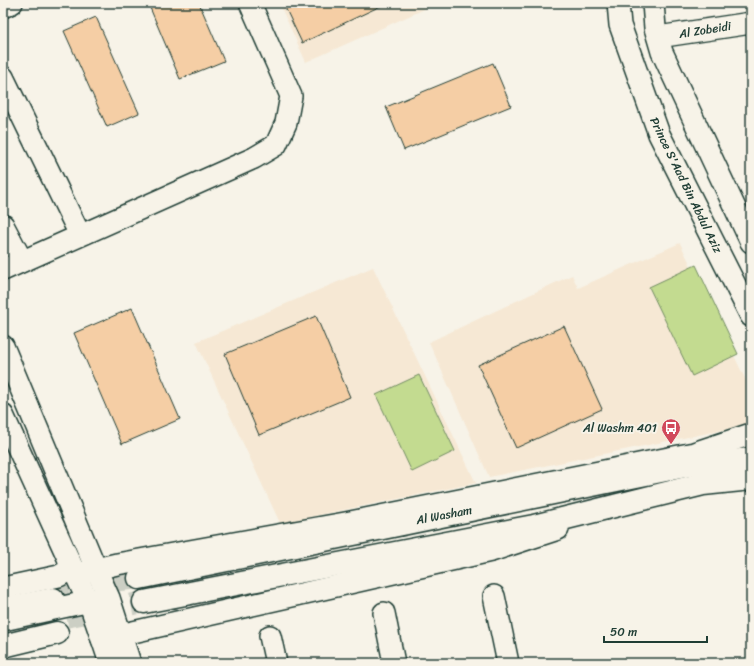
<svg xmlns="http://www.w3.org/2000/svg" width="754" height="666" font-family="Sriracha,sans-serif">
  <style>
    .built { fill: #f6e8d4 }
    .green { fill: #c3db90; stroke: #718c62 }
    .building { fill: #f5cea5; stroke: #1f3d34 }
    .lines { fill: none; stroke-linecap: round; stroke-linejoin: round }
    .major-tunnel { stroke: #cccfc4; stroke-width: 22; stroke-dasharray: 22 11; stroke-linecap: butt }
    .minor-casing { stroke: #1f3d34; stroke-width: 24 }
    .major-casing { stroke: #1f3d34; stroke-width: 25 }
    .minor { stroke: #f7f3e8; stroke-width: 21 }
    .major { stroke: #f7f3e8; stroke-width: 22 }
    .labels { text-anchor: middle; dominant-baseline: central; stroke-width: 4; stroke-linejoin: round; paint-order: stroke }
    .street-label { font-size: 12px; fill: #1f3d34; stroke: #f7f3e8 }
    .poi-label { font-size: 12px; fill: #1f3d34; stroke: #f7f3e8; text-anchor: end }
  </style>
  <rect width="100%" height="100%" fill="#f7f3e8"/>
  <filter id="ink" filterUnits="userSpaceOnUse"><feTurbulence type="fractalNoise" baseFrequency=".025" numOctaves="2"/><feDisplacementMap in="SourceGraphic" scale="8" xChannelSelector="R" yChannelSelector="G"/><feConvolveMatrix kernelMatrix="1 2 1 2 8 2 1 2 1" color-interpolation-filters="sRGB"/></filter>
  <g filter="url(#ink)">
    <g class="built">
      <polygon points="279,3 438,3 306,62"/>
      <polygon points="680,243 751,391 751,421 748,425 489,477 429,342 572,275 578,288"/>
      <polygon points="373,267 476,483 280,523 196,342"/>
    </g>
    <g class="green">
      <polygon points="696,265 738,354 692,376 649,287"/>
      <polygon points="419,375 455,451 412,472 376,395"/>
    </g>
    <g class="building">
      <polygon points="148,3 199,3 224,61 180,79"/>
      <polygon points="283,3 387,3 302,43"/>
      <polygon points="96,17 139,113 107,127 64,31"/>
      <polygon points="493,63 511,106 404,150 386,107"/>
      <polygon points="132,308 180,419 122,444 74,333"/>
      <polygon points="316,316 350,397 259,435 225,354"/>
      <polygon points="564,326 602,409 516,448 478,365"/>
    </g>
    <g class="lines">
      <g class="major-tunnel">
        <polyline points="47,588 139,578"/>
        <polyline points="34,623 144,602"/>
      </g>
      <g class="minor-casing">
        <g id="minor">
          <polyline points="618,3 620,25 659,134 751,316"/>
          <polyline points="653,3 655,28 662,52 751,242"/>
          <polyline points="3,7 12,3"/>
          <polyline points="658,37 751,23"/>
          <polyline points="3,77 80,235"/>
          <polyline points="3,225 22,261"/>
          <polyline points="3,270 254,158 276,145 286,123 291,96 250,3"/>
          <polyline points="3,346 96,569 117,564 345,523 694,453 751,434"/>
          <polyline points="3,415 69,560 69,570 59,576 3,588"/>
          <polyline points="69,560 92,610 102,639 491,551 558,529"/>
          <polyline points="83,573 96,569 109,598 130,663"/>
          <polyline points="494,596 508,663"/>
          <polyline points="384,613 394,663"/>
          <polyline points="3,620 100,599"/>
          <polyline points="270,636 276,663"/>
          <polyline points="102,639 110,663"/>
        </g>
      </g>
      <g class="major-casing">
        <g id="major">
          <polyline points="139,578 690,465 751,459"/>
          <polyline points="144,602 534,526 703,484 751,479"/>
          <polyline points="3,609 53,599"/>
          <polyline points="3,646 57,633"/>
        </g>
      </g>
      <use href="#minor" class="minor"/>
      <use href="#major" class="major"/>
    </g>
  </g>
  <defs>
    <g id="bus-pin" transform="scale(1)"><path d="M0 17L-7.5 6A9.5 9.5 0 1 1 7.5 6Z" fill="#d1495b" stroke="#f7f3e8"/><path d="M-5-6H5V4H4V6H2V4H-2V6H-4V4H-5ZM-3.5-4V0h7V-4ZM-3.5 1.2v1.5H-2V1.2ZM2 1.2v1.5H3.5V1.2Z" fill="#fff"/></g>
  </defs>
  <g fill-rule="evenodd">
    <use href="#bus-pin" x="671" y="428"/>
  </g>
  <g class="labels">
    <g class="street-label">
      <text transform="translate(705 30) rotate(-9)">Al Zobeidi</text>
      <text transform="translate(686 185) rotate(64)">Prince S'Aad Bin Abdul Aziz</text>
      <text transform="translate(444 515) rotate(-11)">Al Washam</text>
    </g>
    <g class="poi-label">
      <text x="657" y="428">Al Washm 401</text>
    </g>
  </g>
  <rect width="754" height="666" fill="none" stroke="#f7f3e8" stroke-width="16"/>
  <rect x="8" y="8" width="738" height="650" fill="none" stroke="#1f3d34" stroke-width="1.5" filter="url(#ink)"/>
  <path d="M604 636v6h103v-6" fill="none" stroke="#1f3d34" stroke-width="2"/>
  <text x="610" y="636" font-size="12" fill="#1f3d34" stroke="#f7f3e8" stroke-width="3" paint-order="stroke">50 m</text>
</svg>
